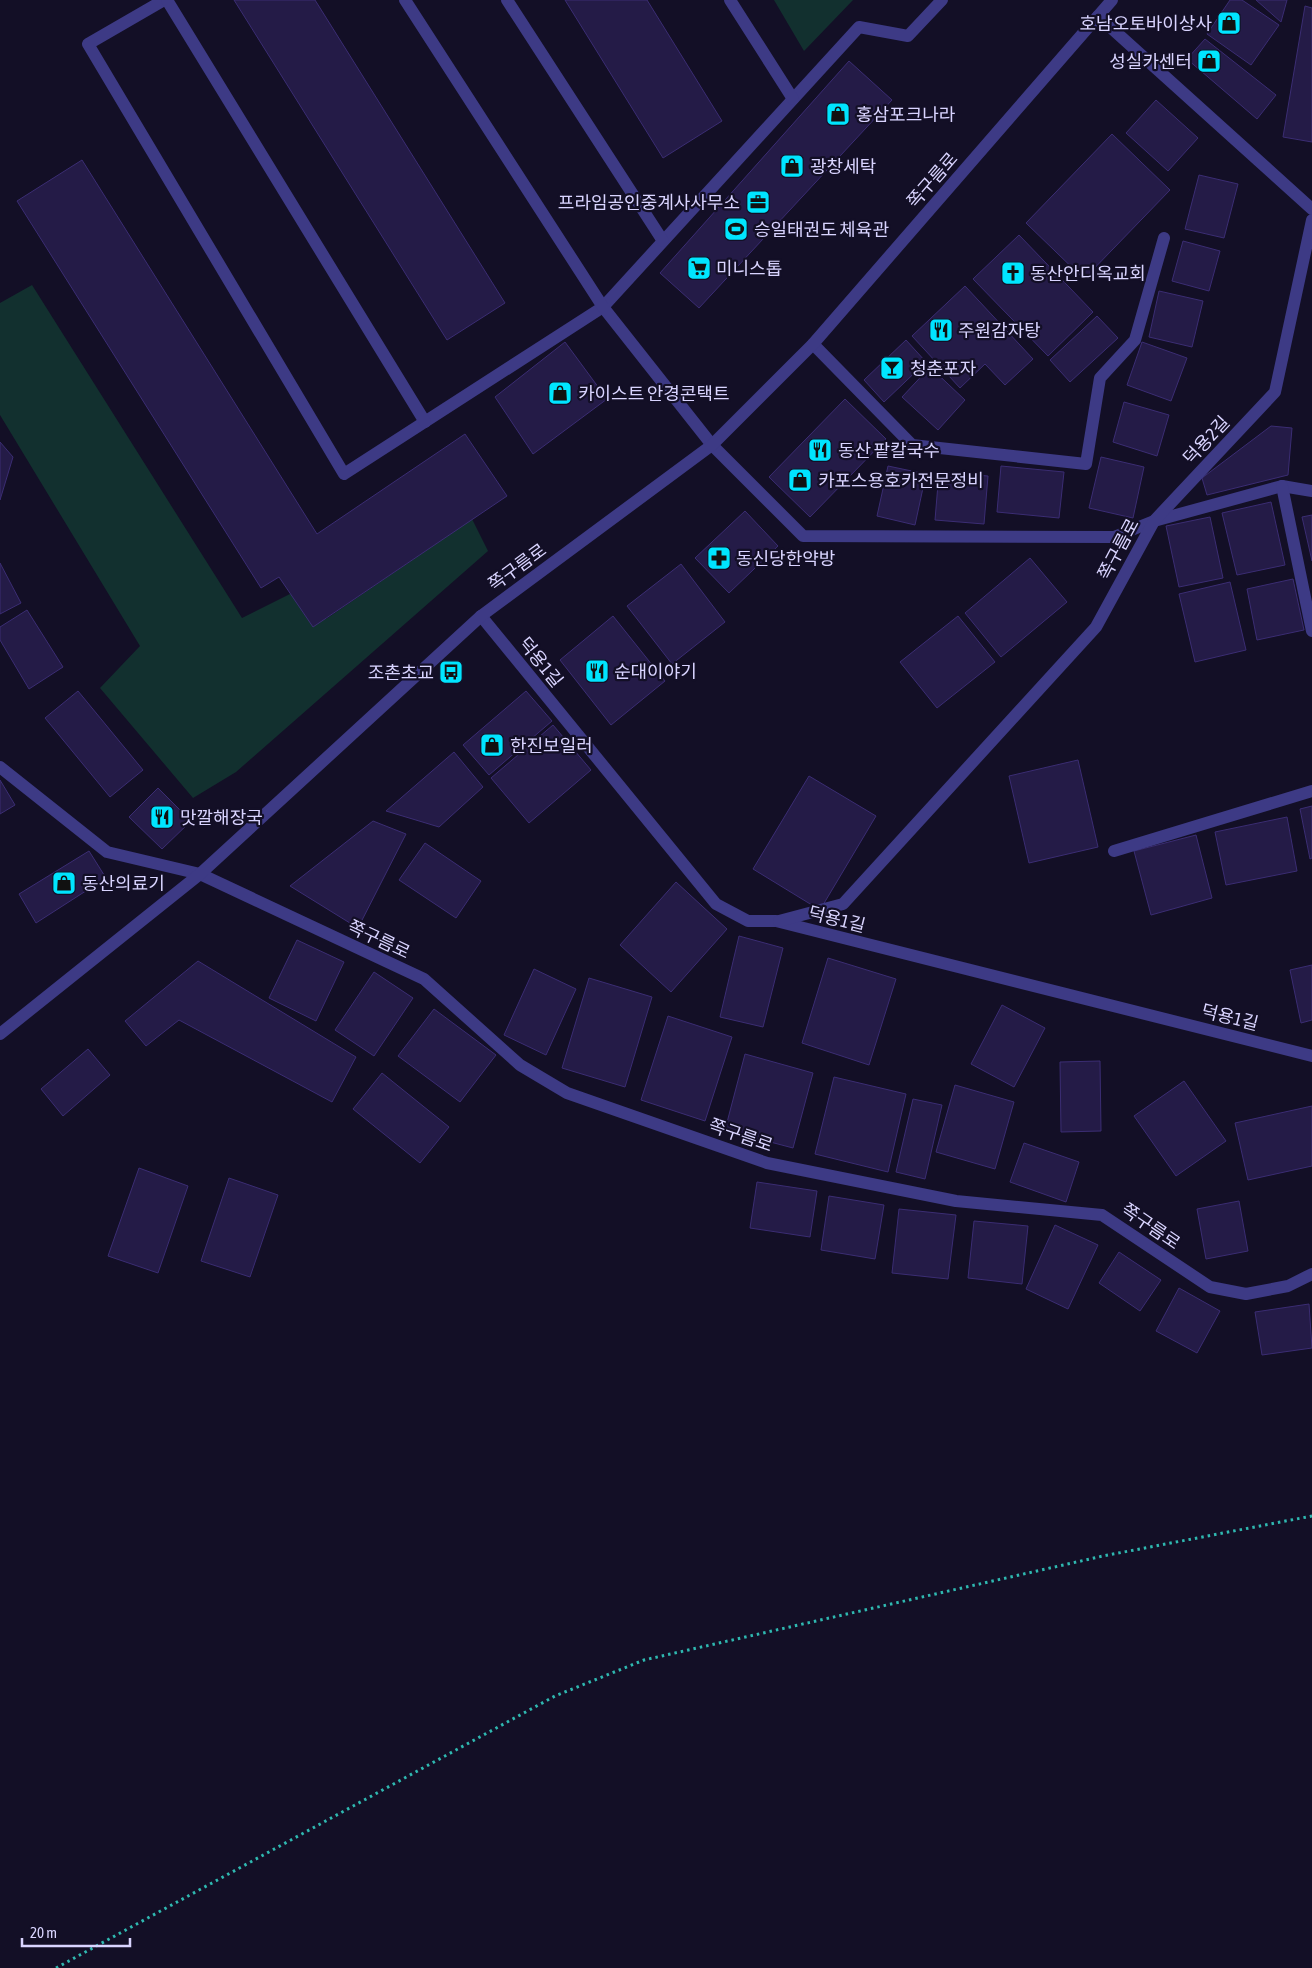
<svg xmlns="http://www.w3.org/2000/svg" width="1312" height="1968" font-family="'Asap Condensed','Noto Sans KR',sans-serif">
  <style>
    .green { fill: #12302f }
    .building { fill: #241b47; stroke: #3b2d73 }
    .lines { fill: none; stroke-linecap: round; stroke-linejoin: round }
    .path { stroke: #2fb8b0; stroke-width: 3; stroke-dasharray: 2.5 4; stroke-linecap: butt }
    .minor { stroke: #3d3a85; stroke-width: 12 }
    .labels { text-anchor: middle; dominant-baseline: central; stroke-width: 4.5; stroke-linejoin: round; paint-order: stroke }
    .poi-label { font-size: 18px; fill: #d9d4ff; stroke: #130f26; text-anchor: start }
    .street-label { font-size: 18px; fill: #d9d4ff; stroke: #130f26 }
  </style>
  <rect width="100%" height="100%" fill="#130f26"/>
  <g class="green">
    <polygon points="774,0 853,0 804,51"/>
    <polygon points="32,285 242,618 306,586 326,619 472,519 488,551 236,772 193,798 100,688 140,646 0,415 0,303"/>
  </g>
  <g class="building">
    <polygon points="234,0 315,0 505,303 447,340"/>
    <polygon points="565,0 647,0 722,121 663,158"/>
    <polygon points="1230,0 1242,0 1279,25 1251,65 1207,34"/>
    <polygon points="1256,0 1287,0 1281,22"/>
    <polygon points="1305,6 1312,8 1312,142 1283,137"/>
    <polygon points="1205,39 1276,95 1257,119 1187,59"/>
    <polygon points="849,61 892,100 699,308 660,273"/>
    <polygon points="1156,100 1198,138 1168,171 1126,133"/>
    <polygon points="1112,134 1170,190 1084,279 1026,223"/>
    <polygon points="82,160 317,534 465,434 507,496 313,627 279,577 261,588 17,201"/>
    <polygon points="1199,175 1238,184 1224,238 1185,229"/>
    <polygon points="1019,235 1093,312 1048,356 973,279"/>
    <polygon points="1183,241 1220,251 1209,291 1172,281"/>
    <polygon points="965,286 1033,359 1005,385 985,364 960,388 912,336"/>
    <polygon points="1159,291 1203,301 1192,347 1149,337"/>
    <polygon points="1097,316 1118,338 1070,382 1050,360"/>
    <polygon points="906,340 926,362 884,402 864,380"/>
    <polygon points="565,342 607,399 533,454 495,397"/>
    <polygon points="1142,342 1187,358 1171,401 1127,385"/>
    <polygon points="930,367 965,400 938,430 902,397"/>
    <polygon points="845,399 886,439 810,517 769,477"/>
    <polygon points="1124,402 1169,415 1157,456 1113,442"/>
    <polygon points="1271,426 1292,428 1288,475 1207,495 1202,478"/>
    <polygon points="0,442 13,457 0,500"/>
    <polygon points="1101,457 1144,467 1133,518 1089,508"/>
    <polygon points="888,466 926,474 915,525 877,516"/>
    <polygon points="1001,466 1064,472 1059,518 997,512"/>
    <polygon points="939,472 988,476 984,524 935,520"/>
    <polygon points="1271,502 1285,565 1237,575 1222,513"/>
    <polygon points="745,511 778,546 729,593 695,558"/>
    <polygon points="1312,515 1312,561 1302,517"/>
    <polygon points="1210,517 1223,578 1179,587 1166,526"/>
    <polygon points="1030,558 1067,602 1001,657 965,613"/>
    <polygon points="0,563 21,603 0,614"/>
    <polygon points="681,564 725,622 672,664 627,606"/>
    <polygon points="1293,579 1304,630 1257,640 1247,589"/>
    <polygon points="1230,582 1246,650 1195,662 1179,594"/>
    <polygon points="27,610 63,667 29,689 0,640 0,627"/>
    <polygon points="613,616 665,681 611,725 560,660"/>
    <polygon points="958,616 995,662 937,708 900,662"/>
    <polygon points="78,691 143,770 110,797 45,718"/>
    <polygon points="526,691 552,721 489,775 463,745"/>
    <polygon points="553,725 591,770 529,823 491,778"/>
    <polygon points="454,752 483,787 439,827 386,811"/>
    <polygon points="1078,760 1098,847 1029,863 1009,776"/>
    <polygon points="809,776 876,816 820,910 753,869"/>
    <polygon points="0,780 15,805 0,814"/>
    <polygon points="158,788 191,821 162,849 129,817"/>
    <polygon points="1312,806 1312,858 1310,859 1300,809"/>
    <polygon points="1287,817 1297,871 1226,885 1215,832"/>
    <polygon points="373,821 406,834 358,928 290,886"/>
    <polygon points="1196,835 1212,898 1151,915 1134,851"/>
    <polygon points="425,843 481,881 456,918 399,880"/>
    <polygon points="89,851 106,878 36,923 19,894"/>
    <polygon points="676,882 727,929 671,992 620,945"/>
    <polygon points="739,936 783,948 763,1027 720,1017"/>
    <polygon points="297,940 344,962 316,1021 269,998"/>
    <polygon points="828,958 896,979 869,1065 802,1043"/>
    <polygon points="198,961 356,1057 332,1102 179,1020 146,1046 125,1021"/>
    <polygon points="1312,965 1312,1020 1301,1023 1290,970"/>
    <polygon points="534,969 576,989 546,1055 504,1035"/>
    <polygon points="374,972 413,998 374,1056 335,1030"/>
    <polygon points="589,978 652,997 625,1087 562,1068"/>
    <polygon points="1002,1005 1045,1028 1014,1087 971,1064"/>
    <polygon points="434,1009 496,1055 460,1102 398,1056"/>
    <polygon points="668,1016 732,1037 705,1121 641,1100"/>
    <polygon points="88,1049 110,1075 63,1116 41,1089"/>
    <polygon points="745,1054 813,1073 793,1148 725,1130"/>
    <polygon points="1100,1061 1101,1131 1061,1132 1060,1062"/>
    <polygon points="382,1073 449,1127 420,1163 353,1109"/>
    <polygon points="834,1077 906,1094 888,1172 815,1154"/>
    <polygon points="1184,1081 1226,1141 1176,1176 1134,1116"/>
    <polygon points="955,1085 1014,1102 995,1169 936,1152"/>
    <polygon points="913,1099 942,1105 925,1179 896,1172"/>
    <polygon points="1312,1106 1312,1166 1248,1180 1235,1123"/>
    <polygon points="1024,1143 1079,1162 1066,1202 1010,1182"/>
    <polygon points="139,1168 188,1186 158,1273 108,1256"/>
    <polygon points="229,1178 278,1195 250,1277 201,1261"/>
    <polygon points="757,1182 817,1191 810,1237 750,1228"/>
    <polygon points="829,1196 884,1205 875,1259 821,1250"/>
    <polygon points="1239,1201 1248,1251 1206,1259 1197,1209"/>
    <polygon points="899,1209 956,1215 948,1279 892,1273"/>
    <polygon points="974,1221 1028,1226 1022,1284 968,1278"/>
    <polygon points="1055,1225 1098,1245 1068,1309 1026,1289"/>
    <polygon points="1119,1252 1161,1280 1140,1311 1099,1283"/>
    <polygon points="1179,1288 1220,1311 1197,1353 1156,1331"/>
    <polygon points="1309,1304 1312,1348 1262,1355 1255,1312"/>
  </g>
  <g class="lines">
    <polyline class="path" points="56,1968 555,1696 644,1660 1103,1556 1312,1516"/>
    <g class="minor">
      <polyline points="164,0 88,44 344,474 603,307 859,27 908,36 942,0"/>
      <polyline points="167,0 425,422"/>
      <polyline points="405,0 603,307 712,445 803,536 1114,537 1154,521 1282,486 1312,491"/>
      <polyline points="507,0 663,241"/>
      <polyline points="730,0 793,99"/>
      <polyline points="1098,16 1312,209"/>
      <polyline points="813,344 912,445 1086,464 1100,378 1135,340 1164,238"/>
      <polyline points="1282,486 1312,631"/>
      <polyline points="481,616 716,904 748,921 776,921 1312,1056"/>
      <polyline points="0,767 107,852 200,874 424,979 520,1065 567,1093 767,1163 956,1201 1102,1215 1210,1287 1246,1294 1288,1286 1312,1274"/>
      <polyline points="1114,851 1312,791"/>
      <polyline points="779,921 843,904 1096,627 1154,521 1275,392 1312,220"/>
      <polyline points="0,1034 200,874 481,616 712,445 813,344 1112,0"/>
    </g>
  </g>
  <defs>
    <g id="shop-square" transform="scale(1.25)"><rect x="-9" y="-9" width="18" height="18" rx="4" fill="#00e5ff" stroke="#130f26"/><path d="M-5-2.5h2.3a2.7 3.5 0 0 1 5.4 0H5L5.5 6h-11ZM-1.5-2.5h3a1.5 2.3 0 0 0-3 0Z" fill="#111"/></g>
    <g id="office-square" transform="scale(1.25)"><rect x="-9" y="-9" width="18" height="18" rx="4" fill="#00e5ff" stroke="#130f26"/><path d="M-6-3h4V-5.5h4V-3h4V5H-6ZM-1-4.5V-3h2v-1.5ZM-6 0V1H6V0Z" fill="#111"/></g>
    <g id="stadium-square" transform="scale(1.25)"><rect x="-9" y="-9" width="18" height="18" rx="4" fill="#00e5ff" stroke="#130f26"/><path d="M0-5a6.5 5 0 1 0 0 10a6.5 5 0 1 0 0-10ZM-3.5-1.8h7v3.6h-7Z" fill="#111"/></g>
    <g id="supermarket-square" transform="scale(1.25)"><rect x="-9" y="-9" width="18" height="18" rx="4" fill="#00e5ff" stroke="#130f26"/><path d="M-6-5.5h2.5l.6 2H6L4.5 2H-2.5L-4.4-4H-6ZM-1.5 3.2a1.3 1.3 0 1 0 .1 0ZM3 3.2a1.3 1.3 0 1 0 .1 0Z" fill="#111"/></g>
    <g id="church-square" transform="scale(1.25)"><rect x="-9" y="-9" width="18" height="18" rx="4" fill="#00e5ff" stroke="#130f26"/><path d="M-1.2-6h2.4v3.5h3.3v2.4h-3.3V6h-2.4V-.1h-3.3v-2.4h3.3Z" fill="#111"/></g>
    <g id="restaurant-square" transform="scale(1.25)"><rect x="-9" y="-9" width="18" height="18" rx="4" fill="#00e5ff" stroke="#130f26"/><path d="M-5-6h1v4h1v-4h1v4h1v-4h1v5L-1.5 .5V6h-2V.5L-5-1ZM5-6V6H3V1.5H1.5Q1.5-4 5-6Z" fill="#111"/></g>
    <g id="bar-square" transform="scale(1.25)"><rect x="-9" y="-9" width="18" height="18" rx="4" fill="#00e5ff" stroke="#130f26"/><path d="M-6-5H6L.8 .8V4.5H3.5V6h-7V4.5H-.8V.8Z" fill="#111"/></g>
    <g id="pharmacy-square" transform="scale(1.25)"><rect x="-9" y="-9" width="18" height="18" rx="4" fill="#00e5ff" stroke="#130f26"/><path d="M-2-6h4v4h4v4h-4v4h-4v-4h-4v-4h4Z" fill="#111"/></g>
    <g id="bus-square" transform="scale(1.25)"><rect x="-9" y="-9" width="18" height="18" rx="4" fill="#00e5ff" stroke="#130f26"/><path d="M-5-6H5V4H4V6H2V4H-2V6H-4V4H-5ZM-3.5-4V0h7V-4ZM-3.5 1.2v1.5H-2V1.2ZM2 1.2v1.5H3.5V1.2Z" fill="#111"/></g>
  </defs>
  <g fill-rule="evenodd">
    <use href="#shop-square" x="1229" y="23"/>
    <use href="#shop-square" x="1209" y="61"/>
    <use href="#shop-square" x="838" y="114"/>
    <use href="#shop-square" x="792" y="166"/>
    <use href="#office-square" x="758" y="202"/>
    <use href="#stadium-square" x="736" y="229"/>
    <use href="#supermarket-square" x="699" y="268"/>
    <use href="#church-square" x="1013" y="273"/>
    <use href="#restaurant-square" x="941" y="330"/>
    <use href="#bar-square" x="892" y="368"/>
    <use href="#shop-square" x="560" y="393"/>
    <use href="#restaurant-square" x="820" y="450"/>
    <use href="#shop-square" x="800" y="480"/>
    <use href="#pharmacy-square" x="719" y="558"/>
    <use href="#restaurant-square" x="597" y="671"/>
    <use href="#bus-square" x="451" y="672"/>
    <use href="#shop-square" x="492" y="745"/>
    <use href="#restaurant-square" x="162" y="817"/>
    <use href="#shop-square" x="64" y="883"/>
  </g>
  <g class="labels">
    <g class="poi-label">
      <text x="1212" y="23" text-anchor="end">호남오토바이상사</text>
      <text x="1192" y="61" text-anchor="end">성실카센터</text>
      <text x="856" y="114">홍삼포크나라</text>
      <text x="810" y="166">광창세탁</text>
      <text x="740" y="202" text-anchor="end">프라임공인중계사사무소</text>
      <text x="754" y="229">승일태권도 체육관</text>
      <text x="716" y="268">미니스톱</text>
      <text x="1030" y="273">동산안디옥교회</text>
      <text x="958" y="330">주원감자탕</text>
      <text x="910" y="368">청춘포자</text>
      <text x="578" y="393">카이스트 안경콘택트</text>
      <text x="838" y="450">동산 팥칼국수</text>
      <text x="818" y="480">카포스용호카전문정비</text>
      <text x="736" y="558">동신당한약방</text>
      <text x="614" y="671">순대이야기</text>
      <text x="434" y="672" text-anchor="end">조촌초교</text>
      <text x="510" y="745">한진보일러</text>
      <text x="180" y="817">맛깔해장국</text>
      <text x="82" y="883">동산의료기</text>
    </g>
    <g class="street-label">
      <text transform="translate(932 180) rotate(-49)">쪽구름로</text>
      <text transform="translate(1206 440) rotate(-47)">덕용2길</text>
      <text transform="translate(1118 549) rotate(-62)">쪽구름로</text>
      <text transform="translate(517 567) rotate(-36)">쪽구름로</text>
      <text transform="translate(541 662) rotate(51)">덕용1길</text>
      <text transform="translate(837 919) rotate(14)">덕용1길</text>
      <text transform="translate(379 939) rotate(25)">쪽구름로</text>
      <text transform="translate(1230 1017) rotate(14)">덕용1길</text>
      <text transform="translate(741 1135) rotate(19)">쪽구름로</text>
      <text transform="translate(1151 1226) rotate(34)">쪽구름로</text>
    </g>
  </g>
  <path d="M22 1938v8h108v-8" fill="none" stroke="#d9d4ff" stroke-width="2.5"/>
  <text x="30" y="1938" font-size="15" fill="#d9d4ff" stroke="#130f26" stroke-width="4" paint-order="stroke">20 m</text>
</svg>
